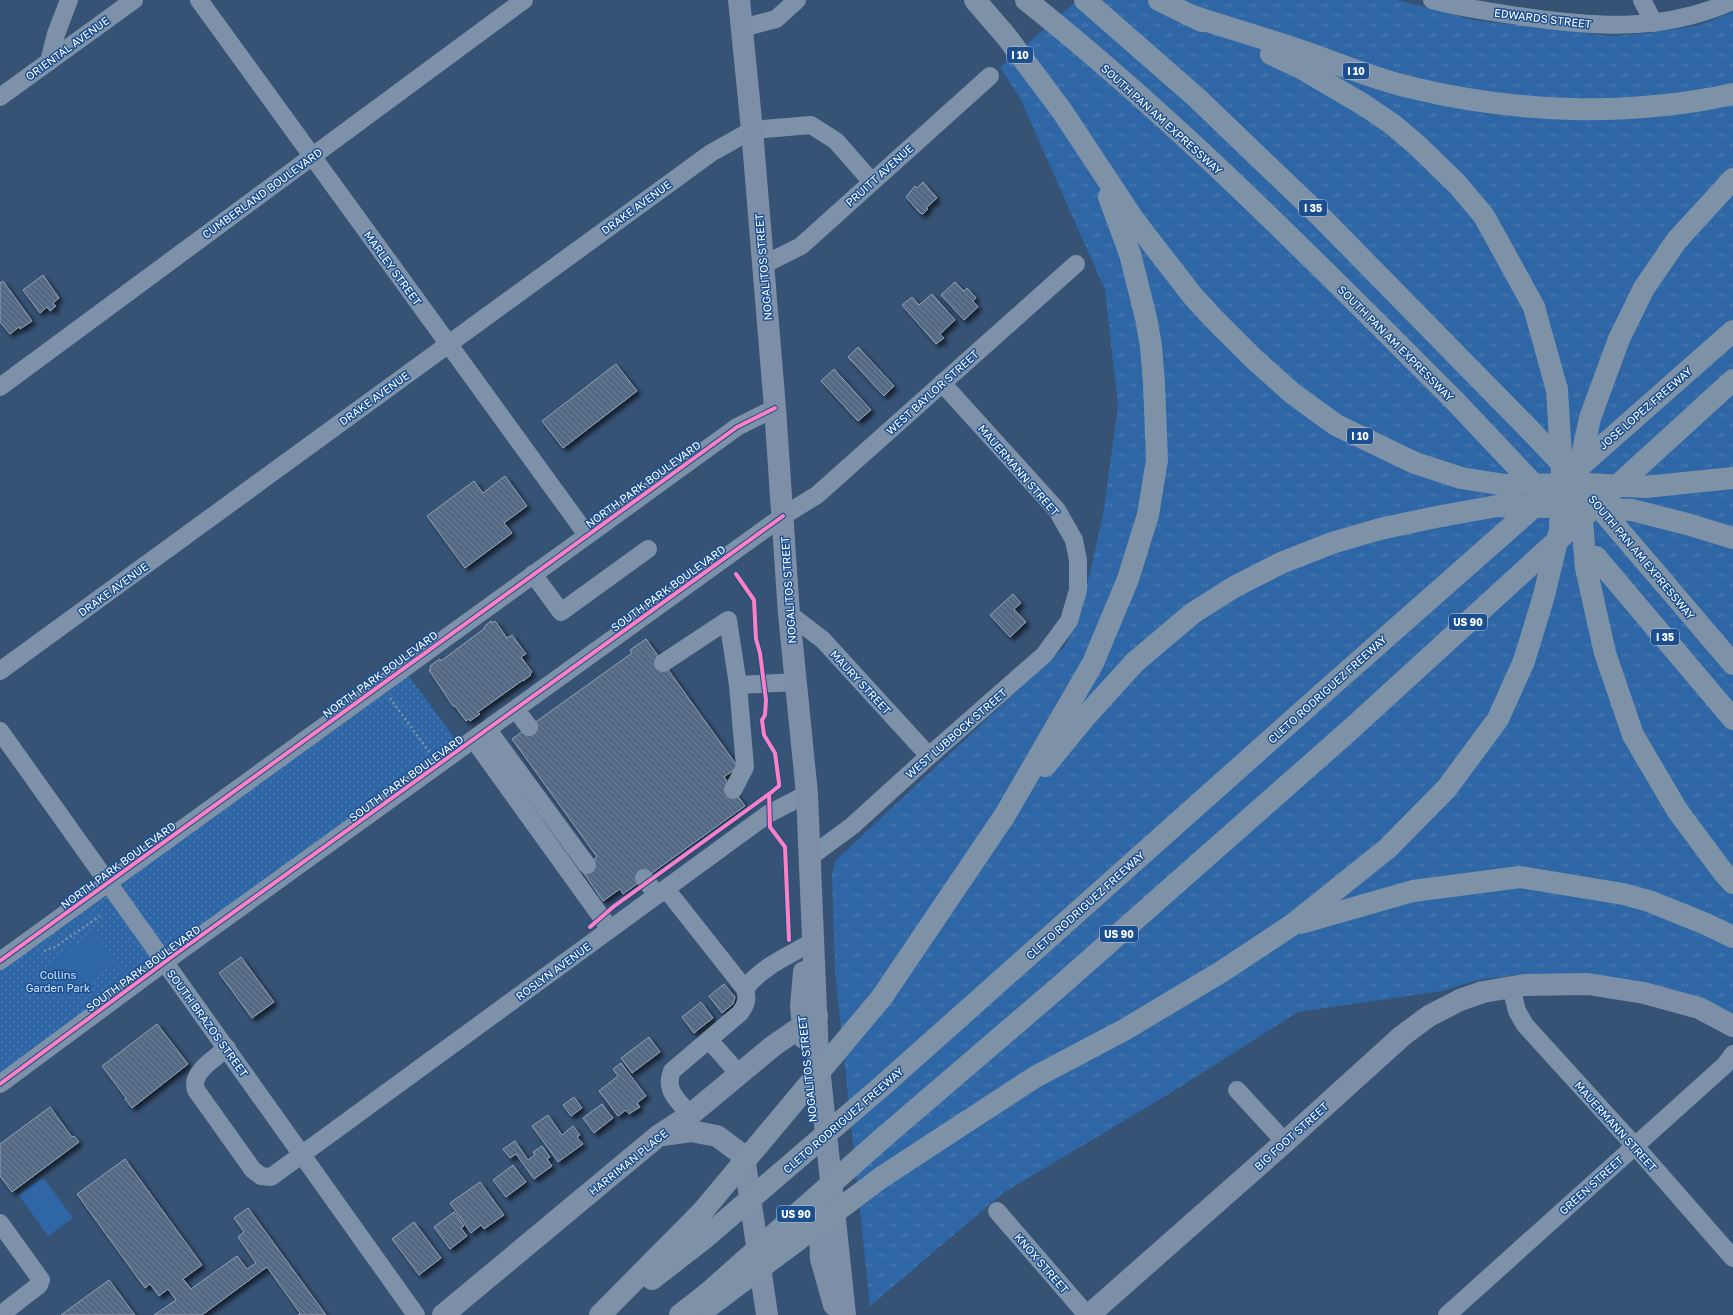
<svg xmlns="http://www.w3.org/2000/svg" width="1733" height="1315" font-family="'Golos Text',sans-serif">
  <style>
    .grass { fill: url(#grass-tufts) }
    .park { fill: url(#park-dots) }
    .pitch { fill: #2f66a5 }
    .building { fill: url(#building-back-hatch); stroke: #92a2b6; filter: url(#shadow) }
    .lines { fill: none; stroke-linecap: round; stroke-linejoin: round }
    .path { stroke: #7d92a8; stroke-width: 2.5; stroke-dasharray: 2 3; stroke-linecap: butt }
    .minor { stroke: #7d92a8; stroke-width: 18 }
    .major { stroke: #7d8ea7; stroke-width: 22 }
    .highway { stroke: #7e92a7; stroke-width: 22 }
    .highway-bridge { stroke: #7e92a7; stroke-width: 22 }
    .cycleway-casing { stroke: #1b4f8f; stroke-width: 6 }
    .cycleway { stroke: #ff80c0; stroke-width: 4 }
    .labels { text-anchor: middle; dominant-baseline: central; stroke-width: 3; stroke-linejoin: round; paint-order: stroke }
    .shield { fill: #1b4f8f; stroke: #bbcadd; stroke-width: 1 }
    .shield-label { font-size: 10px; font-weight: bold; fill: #fff }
    .street-label { font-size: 11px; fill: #fff; stroke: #1b4f8f }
    .park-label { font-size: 11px; fill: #cfe3fa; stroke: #1b4f8f }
  </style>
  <defs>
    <pattern id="grass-tufts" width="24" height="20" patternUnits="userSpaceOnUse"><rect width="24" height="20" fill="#2f66a5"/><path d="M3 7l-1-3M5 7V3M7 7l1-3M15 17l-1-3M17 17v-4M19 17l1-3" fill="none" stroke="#4e7db2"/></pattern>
    <pattern id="park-dots" width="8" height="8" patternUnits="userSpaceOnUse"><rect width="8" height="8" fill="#2f66a5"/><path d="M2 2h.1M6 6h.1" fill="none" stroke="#4e7db2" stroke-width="1.8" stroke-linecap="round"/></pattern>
    <pattern id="building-back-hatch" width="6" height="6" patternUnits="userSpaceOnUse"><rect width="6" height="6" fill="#526984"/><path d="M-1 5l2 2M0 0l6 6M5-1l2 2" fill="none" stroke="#6c8096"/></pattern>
    <filter id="shadow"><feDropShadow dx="3.5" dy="3.5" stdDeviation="2" flood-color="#0009"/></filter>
  </defs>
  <rect width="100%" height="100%" fill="#365274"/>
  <polygon class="grass" points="1078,0 1397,0 1474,20 1611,36 1649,33 1699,25 1733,12 1733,1013 1703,999 1527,974 1478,980 1442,991 1298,1012 1169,1094 1003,1193 870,1306 835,971 832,874 836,860 1064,647 1075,627 1086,590 1103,515 1118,406 1105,290 1020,98 1000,67"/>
  <polygon class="park" points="408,675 456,740 0,1074 0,971"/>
  <g class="pitch">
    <polygon points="94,932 115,962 67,996 46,967"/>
    <polygon points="43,1177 73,1218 48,1236 19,1195"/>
  </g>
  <g class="building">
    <polygon points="923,182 937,198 926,208 928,209 923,214 920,213 906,197 915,186 917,188"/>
    <polygon points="43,275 59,298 53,303 56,306 50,311 47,307 40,313 23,290"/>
    <polygon points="3,281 32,321 20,329 19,327 10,334 0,322 0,283"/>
    <polygon points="955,282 964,291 967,288 976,298 973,301 978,307 964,320 941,295"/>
    <polygon points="932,294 955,320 940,334 944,338 936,344 902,305 912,297 919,305"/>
    <polygon points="858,347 894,386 884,396 848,357"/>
    <polygon points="616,364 637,391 563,448 542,421"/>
    <polygon points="834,369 871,410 858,421 821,381"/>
    <polygon points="505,476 527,506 504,523 512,533 465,568 427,516 474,481 483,493"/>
    <polygon points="1013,594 1021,603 1014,609 1026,622 1010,637 990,615"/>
    <polygon points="491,621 492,623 495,621 507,638 512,635 526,654 521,657 532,672 530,674 531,675 523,681 523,680 478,712 480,714 470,721 469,719 466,721 455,706 453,706 429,670 431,668 430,666 440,659 441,661 485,628 484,627"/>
    <polygon points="646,639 738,767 724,777 745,806 623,894 620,889 603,901 581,869 597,857 512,739 632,653 630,650"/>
    <polygon points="241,957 274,1002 252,1018 219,973"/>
    <polygon points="724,984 735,997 733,1004 722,1013 709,996"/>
    <polygon points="701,1002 713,1018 694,1033 682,1017"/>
    <polygon points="157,1024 188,1064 132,1108 125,1099 126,1098 102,1066"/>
    <polygon points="649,1037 660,1052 632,1073 621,1058"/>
    <polygon points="621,1063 646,1096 637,1103 640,1107 629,1114 626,1110 618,1116 599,1091 618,1076 613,1069"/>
    <polygon points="574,1097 582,1108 571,1116 563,1105"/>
    <polygon points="602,1104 613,1118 594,1133 583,1118"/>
    <polygon points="50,1107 72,1137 74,1136 79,1142 12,1192 0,1176 0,1144"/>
    <polygon points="548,1115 562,1135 573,1126 580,1135 577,1137 583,1144 558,1162 532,1126"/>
    <polygon points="515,1141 528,1160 535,1155 533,1152 542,1146 550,1157 547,1159 552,1166 534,1179 516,1154 510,1158 503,1149"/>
    <polygon points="125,1159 202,1265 183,1279 191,1289 237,1256 247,1269 256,1263 238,1237 244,1232 234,1218 248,1208 326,1315 298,1315 300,1313 267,1267 202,1315 154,1315 176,1300 168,1289 159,1296 150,1284 145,1288 77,1194"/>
    <polygon points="513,1165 526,1182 506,1197 493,1180"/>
    <polygon points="480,1182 504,1215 484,1229 481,1225 471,1233 450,1203"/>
    <polygon points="454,1212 464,1226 461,1228 467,1236 450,1249 434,1227"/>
    <polygon points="414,1222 441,1258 419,1275 392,1239"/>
    <polygon points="109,1280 135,1315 61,1315"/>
  </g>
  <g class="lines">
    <g class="path">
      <polyline points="390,698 429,752"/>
      <polyline points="44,951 55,947 100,916"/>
    </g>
    <g class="minor">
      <polyline points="199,0 587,535"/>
      <path d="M1432,0C1460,8 1489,11 1518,16C1595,27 1660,33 1733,1"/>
      <polyline points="1642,0 1654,23"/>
      <polyline points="742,28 776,19 797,0"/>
      <polyline points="49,62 56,34 69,0"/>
      <polyline points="0,97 134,0"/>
      <polyline points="763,265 801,246 990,76"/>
      <polyline points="0,387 524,0"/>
      <polyline points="533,574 561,612 648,549"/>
      <polyline points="789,614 823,640 929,756"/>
      <polyline points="663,663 728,620 738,685 796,682"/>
      <polyline points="0,671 711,153 752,130 811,125 836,141 872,182"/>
      <polyline points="516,710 529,727"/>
      <polyline points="488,730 587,865"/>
      <polyline points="0,731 416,1315"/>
      <polyline points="474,740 610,929"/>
      <polyline points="733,790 745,767 738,685"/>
      <polyline points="810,857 852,826 929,756 1044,655 1069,621 1078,590 1078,560 1074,540 1057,510 942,383"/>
      <polyline points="644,878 657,895"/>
      <path d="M666,889L745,989C748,999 746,1005 740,1013L672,1071C664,1091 678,1100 690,1115"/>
      <polyline points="0,961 737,427 775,408"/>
      <polyline points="1511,987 1517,1011 1525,1025 1635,1146 1733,1258"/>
      <path d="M745,989C762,966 790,955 814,941"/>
      <polyline points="709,1040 739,1074"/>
      <path d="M227,1048C215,1059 190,1072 196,1090L253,1170L261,1176L271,1177L768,814L807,794"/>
      <polyline points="0,1084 177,953 783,516 817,495 1076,264"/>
      <polyline points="1237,1090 1285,1142"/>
      <polyline points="997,1211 1087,1315"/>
      <polyline points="0,1223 41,1280 39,1285 4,1312"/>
      <polyline points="1447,1315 1725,1065 1733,1054"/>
    </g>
    <g class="major">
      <polyline points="739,0 752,130 775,408 789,614 807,794 818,1057 845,1315"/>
      <polyline points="804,1038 801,1007 804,972"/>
      <polyline points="663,1135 691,1131 717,1136 744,1156 767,1315"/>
      <polyline points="819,1207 821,1259 834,1305"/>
      <polyline points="443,1315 658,1136 690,1115 773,1046 817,1016"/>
      <polyline points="1089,1315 1285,1142 1402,1036 1429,1016 1460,1000 1483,992 1524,985 1588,984 1644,993 1699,1008 1733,1026"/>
    </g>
    <g class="highway">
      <polyline points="975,0 1006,36 1062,111 1134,220 1192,295 1212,317 1254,359 1292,393 1336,425 1415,463 1461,478 1505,485 1587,484 1645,487 1733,478"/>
      <path d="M1026,0C1178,121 1317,263 1455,401"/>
      <polyline points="1085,0 1197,98 1319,215 1529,429"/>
      <polyline points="1159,0 1202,21"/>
      <path d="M1189,15C1225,27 1260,37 1296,49C1335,62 1372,79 1413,88C1517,113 1628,117 1733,94"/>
      <polyline points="1271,54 1301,68 1364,105 1392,124 1418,146 1457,184 1484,216 1534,307"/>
      <polyline points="1619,339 1644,288 1677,240 1733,179"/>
      <polyline points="1586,508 1632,510 1687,524 1733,538"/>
      <polyline points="1596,557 1733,719"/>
      <polyline points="1665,584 1733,664"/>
      <polyline points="1633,735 1677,810 1723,872 1733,883"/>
      <polyline points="1045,766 1086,716 1135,662 1193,613 1234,587 1281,563 1332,543 1380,529 1436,517 1497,506 1548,507"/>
      <polyline points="1301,923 1413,891 1520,877 1623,894 1649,901 1706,924 1733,937"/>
      <polyline points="882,997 1005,815 1093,663 1128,579 1148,515 1157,460 1154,383 1151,346 1146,318 1130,254 1109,197"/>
      <polyline points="881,1087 1323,693"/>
      <polyline points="885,1136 1060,986 1351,729"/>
      <polyline points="882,1177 1035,1077 1124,1030 1221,972 1292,925 1388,848 1447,788 1498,719 1524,661"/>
      <polyline points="652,1279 706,1237"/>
      <polyline points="600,1315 702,1212"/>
      <polyline points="680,1315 708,1293"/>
    </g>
    <g class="highway-bridge">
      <polyline points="1619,339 1590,418 1578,474 1586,568 1605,653 1633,735"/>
      <polyline points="1455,401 1554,506"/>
      <polyline points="1529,429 1566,468"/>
      <polyline points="1588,494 1665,584"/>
      <polyline points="1524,661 1543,599 1560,529 1562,473 1557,390 1534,307"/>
      <polyline points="1323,693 1733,331"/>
      <polyline points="1351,729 1733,380"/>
      <polyline points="702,1212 882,997"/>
      <polyline points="706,1237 881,1087"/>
      <polyline points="708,1293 885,1136"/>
      <polyline points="707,1308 882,1177"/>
    </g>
    <g class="cycleway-casing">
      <g id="cycleway">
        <polyline points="736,574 754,600 756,639 760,653 766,700 765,715 762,720 764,735 775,753 779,783 779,786 769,794 770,827 785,847 789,940"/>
        <polyline points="590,927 613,907 769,794"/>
        <polyline points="0,961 737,427 775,408"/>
        <polyline points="0,1084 177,953 783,516"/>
      </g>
    </g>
    <use href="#cycleway" class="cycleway"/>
  </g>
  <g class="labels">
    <g class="shield">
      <rect x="1007" y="47" width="26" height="16" rx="3"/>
      <rect x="1343" y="63" width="26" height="16" rx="3"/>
      <rect x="1299" y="200" width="28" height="16" rx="3"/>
      <rect x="1347" y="428" width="26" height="16" rx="3"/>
      <rect x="1449" y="614" width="38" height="16" rx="3"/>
      <rect x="1651" y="629" width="28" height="16" rx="3"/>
      <rect x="1100" y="926" width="38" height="16" rx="3"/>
      <rect x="777" y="1206" width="38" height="16" rx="3"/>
    </g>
    <g class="shield-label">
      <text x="1020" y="55">I 10</text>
      <text x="1356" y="71">I 10</text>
      <text x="1313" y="208">I 35</text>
      <text x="1360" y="436">I 10</text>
      <text x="1468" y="622">US 90</text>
      <text x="1665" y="637">I 35</text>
      <text x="1119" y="934">US 90</text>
      <text x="796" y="1214">US 90</text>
    </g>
    <g class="street-label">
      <text transform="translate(1543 18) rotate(7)">EDWARDS STREET</text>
      <text transform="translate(67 48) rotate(-36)">ORIENTAL AVENUE</text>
      <text transform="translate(1162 119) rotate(42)">SOUTH PAN AM EXPRESSWAY</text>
      <text transform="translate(879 175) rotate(-42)">PRUITT AVENUE</text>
      <text transform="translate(262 193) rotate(-36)">CUMBERLAND BOULEVARD</text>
      <text transform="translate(636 207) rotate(-36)">DRAKE AVENUE</text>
      <text transform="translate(763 267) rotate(-95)">NOGALITOS STREET</text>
      <text transform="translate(393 268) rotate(54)">MARLEY STREET</text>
      <text transform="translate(1396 343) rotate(45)">SOUTH PAN AM EXPRESSWAY</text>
      <text transform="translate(932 392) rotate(-42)">WEST BAYLOR STREET</text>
      <text transform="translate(374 398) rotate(-36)">DRAKE AVENUE</text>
      <text transform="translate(1645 408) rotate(-41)">JOSE LOPEZ FREEWAY</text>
      <text transform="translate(1019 470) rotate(49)">MAUERMANN STREET</text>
      <text transform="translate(643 484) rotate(-36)">NORTH PARK BOULEVARD</text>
      <text transform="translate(1642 557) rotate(50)">SOUTH PAN AM EXPRESSWAY</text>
      <text transform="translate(668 588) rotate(-36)">SOUTH PARK BOULEVARD</text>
      <text transform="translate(113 589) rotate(-36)">DRAKE AVENUE</text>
      <text transform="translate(788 590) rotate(-94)">NOGALITOS STREET</text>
      <text transform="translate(380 674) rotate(-36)">NORTH PARK BOULEVARD</text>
      <text transform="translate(861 682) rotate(47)">MAURY STREET</text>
      <text transform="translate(1327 689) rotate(-42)">CLETO RODRIGUEZ FREEWAY</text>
      <text transform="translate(956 733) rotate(-41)">WEST LUBBOCK STREET</text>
      <text transform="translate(406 778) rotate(-36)">SOUTH PARK BOULEVARD</text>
      <text transform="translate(118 865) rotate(-36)">NORTH PARK BOULEVARD</text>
      <text transform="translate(1085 905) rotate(-42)">CLETO RODRIGUEZ FREEWAY</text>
      <text transform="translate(143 968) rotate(-36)">SOUTH PARK BOULEVARD</text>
      <text transform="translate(553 971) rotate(-36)">ROSLYN AVENUE</text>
      <text transform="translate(208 1023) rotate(54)">SOUTH BRAZOS STREET</text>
      <text transform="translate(807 1069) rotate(-96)">NOGALITOS STREET</text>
      <text transform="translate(843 1120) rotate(-41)">CLETO RODRIGUEZ FREEWAY</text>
      <text transform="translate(1616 1126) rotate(48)">MAUERMANN STREET</text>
      <text transform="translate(1291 1136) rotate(-42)">BIG FOOT STREET</text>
      <text transform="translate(628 1162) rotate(-39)">HARRIMAN PLACE</text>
      <text transform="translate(1591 1185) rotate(-42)">GREEN STREET</text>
      <text transform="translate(1042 1263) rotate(49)">KNOX STREET</text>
    </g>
    <g class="park-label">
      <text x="58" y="974">Collins<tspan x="58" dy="13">Garden Park</tspan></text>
    </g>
  </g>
</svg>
